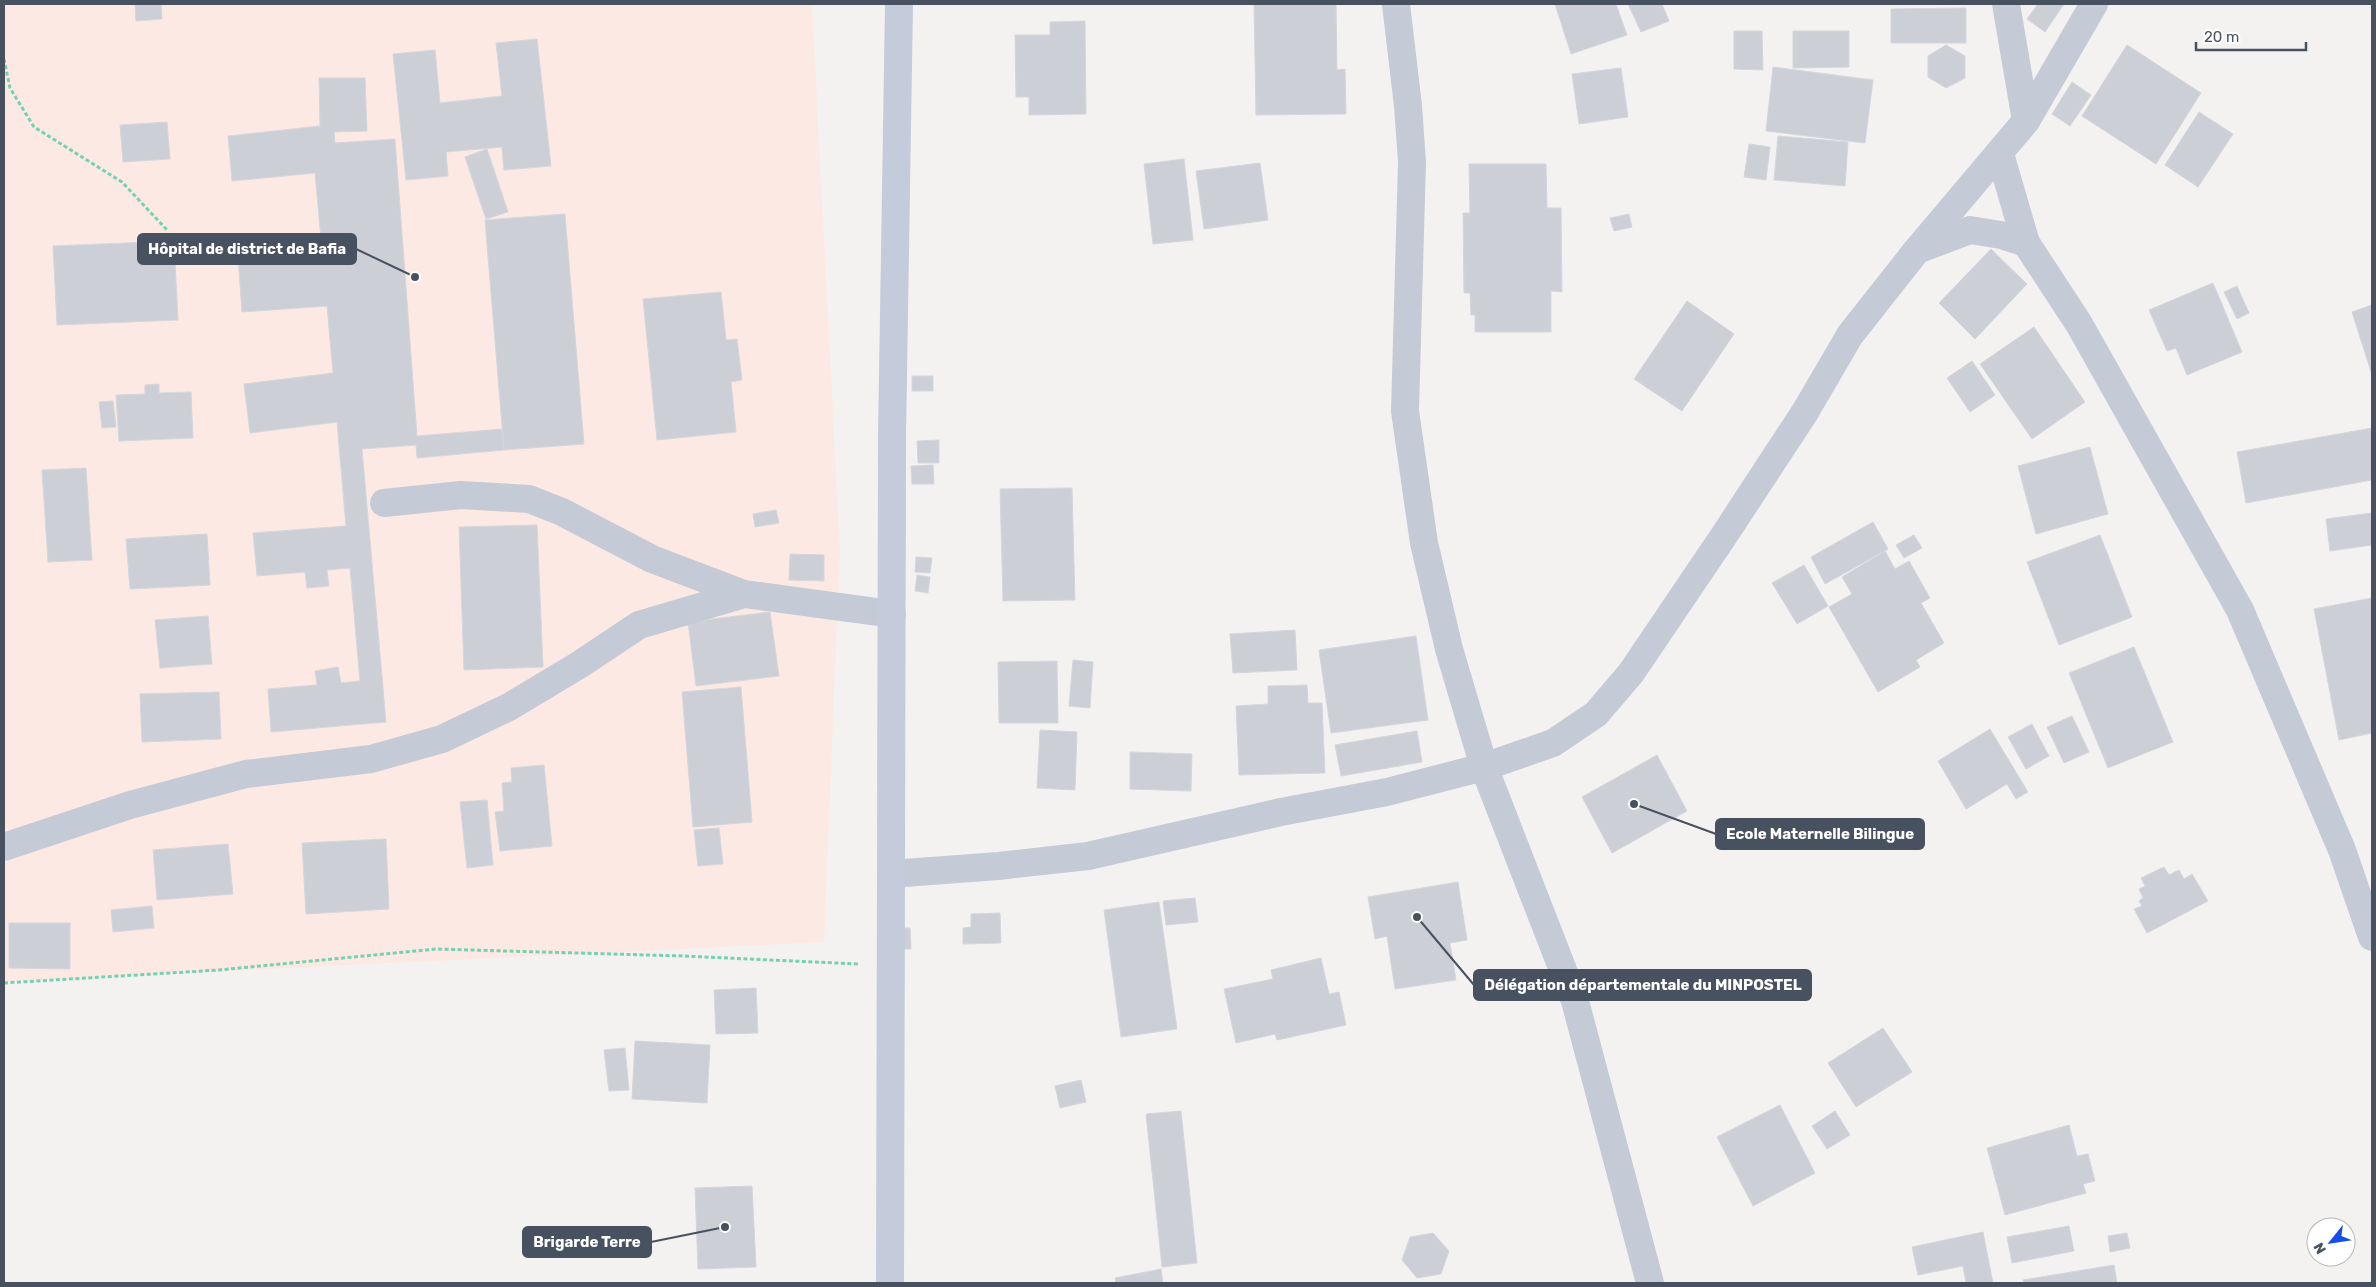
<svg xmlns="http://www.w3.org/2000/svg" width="2376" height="1287" font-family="Rubik,sans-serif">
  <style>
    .medical { fill: #fce9e3 }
    .building { fill: #cdcfd7; stroke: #d5d6dd }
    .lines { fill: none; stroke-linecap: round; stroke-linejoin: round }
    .path { stroke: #76d1b3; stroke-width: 3; stroke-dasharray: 4 2.5; stroke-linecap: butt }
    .street { stroke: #c5cbd6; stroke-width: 28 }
    .secondary { stroke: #c4cbda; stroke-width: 28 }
    .leader { fill: none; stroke: #485160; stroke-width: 2 }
    .callout-dot { fill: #485160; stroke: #fff; stroke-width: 2 }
    .callout { fill: #485160; stroke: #485160; stroke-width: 2 }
    .callout-label { font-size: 15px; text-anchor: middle; font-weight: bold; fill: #fff }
  </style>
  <rect width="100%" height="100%" fill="#f4f2f1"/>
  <polygon class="medical" points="4,4 812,4 840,550 824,942 4,982"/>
  <g class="building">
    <polygon points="135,4 161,4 162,19 136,21"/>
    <polygon points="1254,4 1336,4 1337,70 1345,69 1346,114 1256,115"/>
    <polygon points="1555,4 1616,4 1627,35 1571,54"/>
    <polygon points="1628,4 1662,4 1669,21 1641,32"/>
    <polygon points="2038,4 2064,4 2045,32 2027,19"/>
    <polygon points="1966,8 1966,43 1891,43 1891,9"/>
    <polygon points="1085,21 1086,114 1029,115 1029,97 1016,97 1015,35 1050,35 1050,22"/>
    <polygon points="1734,31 1762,31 1763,70 1734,69"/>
    <polygon points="1793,31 1849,31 1849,67 1793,68"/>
    <polygon points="537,39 551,166 504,170 502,147 446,152 448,176 406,180 393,54 435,50 440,103 502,96 496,43"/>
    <polygon points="1946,45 1965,56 1965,78 1946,88 1928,77 1928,56"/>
    <polygon points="2127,45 2201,93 2156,164 2082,116"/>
    <polygon points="1773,67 1873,80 1865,143 1766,131"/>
    <polygon points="1621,68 1628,117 1579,124 1572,74"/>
    <polygon points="319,78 365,78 367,131 334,132 335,143 395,139 417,436 502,429 504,450 417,458 416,445 362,449 386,722 271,732 268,689 317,685 315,671 338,667 341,683 360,681 350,568 327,570 329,586 307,588 305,572 257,576 253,533 346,526 337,422 250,433 244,384 333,373 327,306 242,312 238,257 322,250 315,173 232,181 228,136 320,126"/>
    <polygon points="2072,82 2091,95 2070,126 2052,114"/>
    <polygon points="2199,112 2233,134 2198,187 2165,165"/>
    <polygon points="167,122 170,159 123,162 120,125"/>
    <polygon points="1778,136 1848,142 1845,186 1774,180"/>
    <polygon points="1749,144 1770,147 1766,180 1744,177"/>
    <polygon points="487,149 508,212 486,219 465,157"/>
    <polygon points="1184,159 1193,240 1153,244 1144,164"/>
    <polygon points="1260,163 1268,220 1204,229 1196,171"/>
    <polygon points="1469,164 1546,164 1547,208 1561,208 1562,292 1551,291 1551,332 1475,332 1475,315 1471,315 1470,293 1464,293 1463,213 1470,213"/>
    <polygon points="565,214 584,444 504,450 485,220"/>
    <polygon points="1629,214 1632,227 1614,231 1610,218"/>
    <polygon points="174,241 178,320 57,325 53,246"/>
    <polygon points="1991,249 2027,284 1975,339 1939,303"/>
    <polygon points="2213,283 2242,352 2187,375 2176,348 2167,351 2149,310"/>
    <polygon points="2237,286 2249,313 2237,319 2224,292"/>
    <polygon points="721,292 726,340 737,339 742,380 731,382 736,432 657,440 643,299"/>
    <polygon points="1687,301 1734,334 1682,411 1634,379"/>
    <polygon points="2372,305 2372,375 2352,312"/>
    <polygon points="2034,327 2085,402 2032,439 1980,364"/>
    <polygon points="1972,361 1995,395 1970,412 1947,378"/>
    <rect x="912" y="376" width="21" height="15"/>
    <polygon points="159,384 159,393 191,392 193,438 119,441 116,395 145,394 145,385"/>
    <polygon points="113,401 116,427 102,428 99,402"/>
    <polygon points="2372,428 2372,480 2246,503 2237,452"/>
    <polygon points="939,440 939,463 918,463 917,441"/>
    <polygon points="2090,447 2108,514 2036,534 2018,466"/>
    <polygon points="933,465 934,484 912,484 911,466"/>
    <polygon points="86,468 92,560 48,562 42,470"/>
    <polygon points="1072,488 1075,600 1003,601 1000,489"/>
    <polygon points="776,510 779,523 755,527 753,514"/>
    <polygon points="2372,513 2372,545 2330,551 2326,519"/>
    <polygon points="1873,522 1888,549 1825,584 1811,557"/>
    <polygon points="537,525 543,667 464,670 459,527"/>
    <polygon points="207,534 210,585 130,589 126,539"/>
    <polygon points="1914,535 1922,548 1904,558 1896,545"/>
    <polygon points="2100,535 2132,617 2059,645 2027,562"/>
    <polygon points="1885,551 1895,569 1909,561 1930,598 1921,603 1944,643 1916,660 1920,667 1878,692 1829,607 1852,594 1842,577"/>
    <polygon points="790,554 824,555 824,581 789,580"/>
    <polygon points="916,557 932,558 930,573 915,572"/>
    <polygon points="1804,565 1828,606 1797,624 1772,583"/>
    <polygon points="917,575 930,577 928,593 915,591"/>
    <polygon points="2372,598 2372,733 2339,740 2314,609"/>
    <polygon points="770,612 779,676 696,686 688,622"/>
    <polygon points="208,616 212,664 160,668 155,620"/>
    <polygon points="1295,630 1297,670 1233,673 1230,634"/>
    <polygon points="1416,636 1428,720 1331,733 1319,650"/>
    <polygon points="2134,647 2173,742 2108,768 2069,673"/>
    <polygon points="1073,660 1093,662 1090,708 1069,706"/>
    <polygon points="1057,661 1058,723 999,723 998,662"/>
    <polygon points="1307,685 1308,703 1322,703 1325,773 1239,775 1236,706 1268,704 1268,686"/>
    <polygon points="741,687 752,822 693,827 682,692"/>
    <polygon points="219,692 221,739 142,742 140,694"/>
    <polygon points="2072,716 2089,752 2064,763 2047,727"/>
    <polygon points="2032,724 2049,756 2026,769 2008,737"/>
    <polygon points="1990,729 2028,792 2016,799 2007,784 1966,809 1938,761"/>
    <polygon points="1040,730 1077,732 1075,790 1037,788"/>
    <polygon points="1417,731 1422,762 1341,776 1335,745"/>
    <polygon points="1130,752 1192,754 1191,791 1130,789"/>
    <polygon points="1657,755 1687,811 1612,853 1582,797"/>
    <polygon points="544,765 552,846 500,851 495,812 504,811 502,783 512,782 511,768"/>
    <polygon points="487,800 493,865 467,868 460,802"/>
    <polygon points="719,828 723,864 698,866 694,830"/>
    <polygon points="386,839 389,909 306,914 302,843"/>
    <polygon points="228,844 233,894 157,900 153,850"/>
    <polygon points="2164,867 2169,875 2179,870 2184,879 2192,874 2208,901 2147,933 2134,909 2142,906 2139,901 2143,898 2139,889 2145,886 2141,878"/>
    <polygon points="1458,882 1467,940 1450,943 1456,980 1395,989 1387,936 1375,939 1368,897"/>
    <polygon points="1195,898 1198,922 1166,925 1163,901"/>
    <polygon points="1159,902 1177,1029 1121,1037 1104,910"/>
    <polygon points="152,906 154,928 113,932 111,910"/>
    <polygon points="1000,913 1001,943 963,944 963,928 971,927 971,914"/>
    <polygon points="9,923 70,923 70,969 9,968"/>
    <polygon points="899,928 910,928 911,949 900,949"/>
    <polygon points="1321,958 1329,994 1339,992 1346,1025 1277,1040 1275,1034 1236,1043 1224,989 1273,979 1271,970"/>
    <polygon points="756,988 758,1033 716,1034 714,990"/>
    <polygon points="1883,1028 1912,1072 1856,1107 1828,1063"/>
    <polygon points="635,1041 710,1045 707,1103 632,1099"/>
    <polygon points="625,1048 629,1090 609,1091 604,1050"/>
    <polygon points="1081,1080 1086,1102 1060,1108 1055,1086"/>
    <polygon points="1780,1105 1815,1173 1753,1206 1717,1137"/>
    <polygon points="1181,1111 1197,1263 1162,1267 1146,1114"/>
    <polygon points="1835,1111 1850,1135 1827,1149 1812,1126"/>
    <polygon points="2069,1125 2077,1156 2088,1154 2095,1181 2083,1184 2086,1193 2005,1215 1987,1148"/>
    <polygon points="752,1186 756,1267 698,1269 695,1188"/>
    <polygon points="2069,1226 2074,1251 2012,1263 2007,1237"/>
    <polygon points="1983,1232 1993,1283 1966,1283 1963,1266 1918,1275 1912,1247"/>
    <polygon points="1433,1233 1449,1251 1441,1274 1417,1278 1402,1260 1410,1237"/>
    <polygon points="2127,1233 2130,1248 2110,1252 2108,1236"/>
    <polygon points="2114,1265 2117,1283 2024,1283 2023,1280"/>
    <polygon points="1161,1269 1163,1283 1116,1283 1115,1278"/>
  </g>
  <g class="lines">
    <g class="path">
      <polyline points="4,59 10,88 34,127 122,182 168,231"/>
      <polyline points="4,983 219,970 436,949 683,956 858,964"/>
    </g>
    <g class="street">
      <polyline points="1396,4 1408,106 1412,162 1405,411 1424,543 1449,649 1484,767 1575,1001 1650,1283"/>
      <polyline points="2006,4 2026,121"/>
      <polyline points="2000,154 2026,243 2079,324 2240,610 2342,850 2372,937"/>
      <polyline points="1920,249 1970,230 2001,235 2026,243"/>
      <polyline points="384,503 461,495 529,499 562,512 652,559 744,594"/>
      <polyline points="4,847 130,805 246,774 371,759 442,739 509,707 579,665 639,625 744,594 892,614"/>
      <polyline points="891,874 998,866 1088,856 1281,812 1387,792 1484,767 1553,743 1596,714 1631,673 1725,534 1805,412 1850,335 1917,250 2026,121 2094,4"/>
    </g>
    <polyline class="secondary" points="890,1283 892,437 899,4"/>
  </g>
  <path class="leader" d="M415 277L356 249M1634 804L1716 834M1417 917L1474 985M725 1227L651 1242"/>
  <g class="callout-dot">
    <circle cx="415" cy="277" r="5"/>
    <circle cx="1634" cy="804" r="5"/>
    <circle cx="1417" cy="917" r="5"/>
    <circle cx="725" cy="1227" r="5"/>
  </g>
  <g class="callout">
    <rect x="138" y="234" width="218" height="30" rx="5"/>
    <rect x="1716" y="819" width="208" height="30" rx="5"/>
    <rect x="1474" y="970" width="337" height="30" rx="5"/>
    <rect x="523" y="1227" width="128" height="30" rx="5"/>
  </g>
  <g class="callout-label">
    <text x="247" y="254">Hôpital de district de Bafia</text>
    <text x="1820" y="839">Ecole Maternelle Bilingue</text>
    <text x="1643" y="990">Délégation départementale du MINPOSTEL</text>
    <text x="587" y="1247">Brigarde Terre</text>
  </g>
  <rect width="2376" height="1287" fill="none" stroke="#485160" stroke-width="10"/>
  <g transform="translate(2331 1242) rotate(240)"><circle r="24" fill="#ffffff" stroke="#b6b9bf"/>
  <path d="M0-4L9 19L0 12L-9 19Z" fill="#134eec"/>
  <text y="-8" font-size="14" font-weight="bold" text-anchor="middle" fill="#485160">N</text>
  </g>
  <path d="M2196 42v8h110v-8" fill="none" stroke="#485160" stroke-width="2.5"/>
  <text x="2204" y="42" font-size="15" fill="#485160" stroke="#ffffff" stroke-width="4" paint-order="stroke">20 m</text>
</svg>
